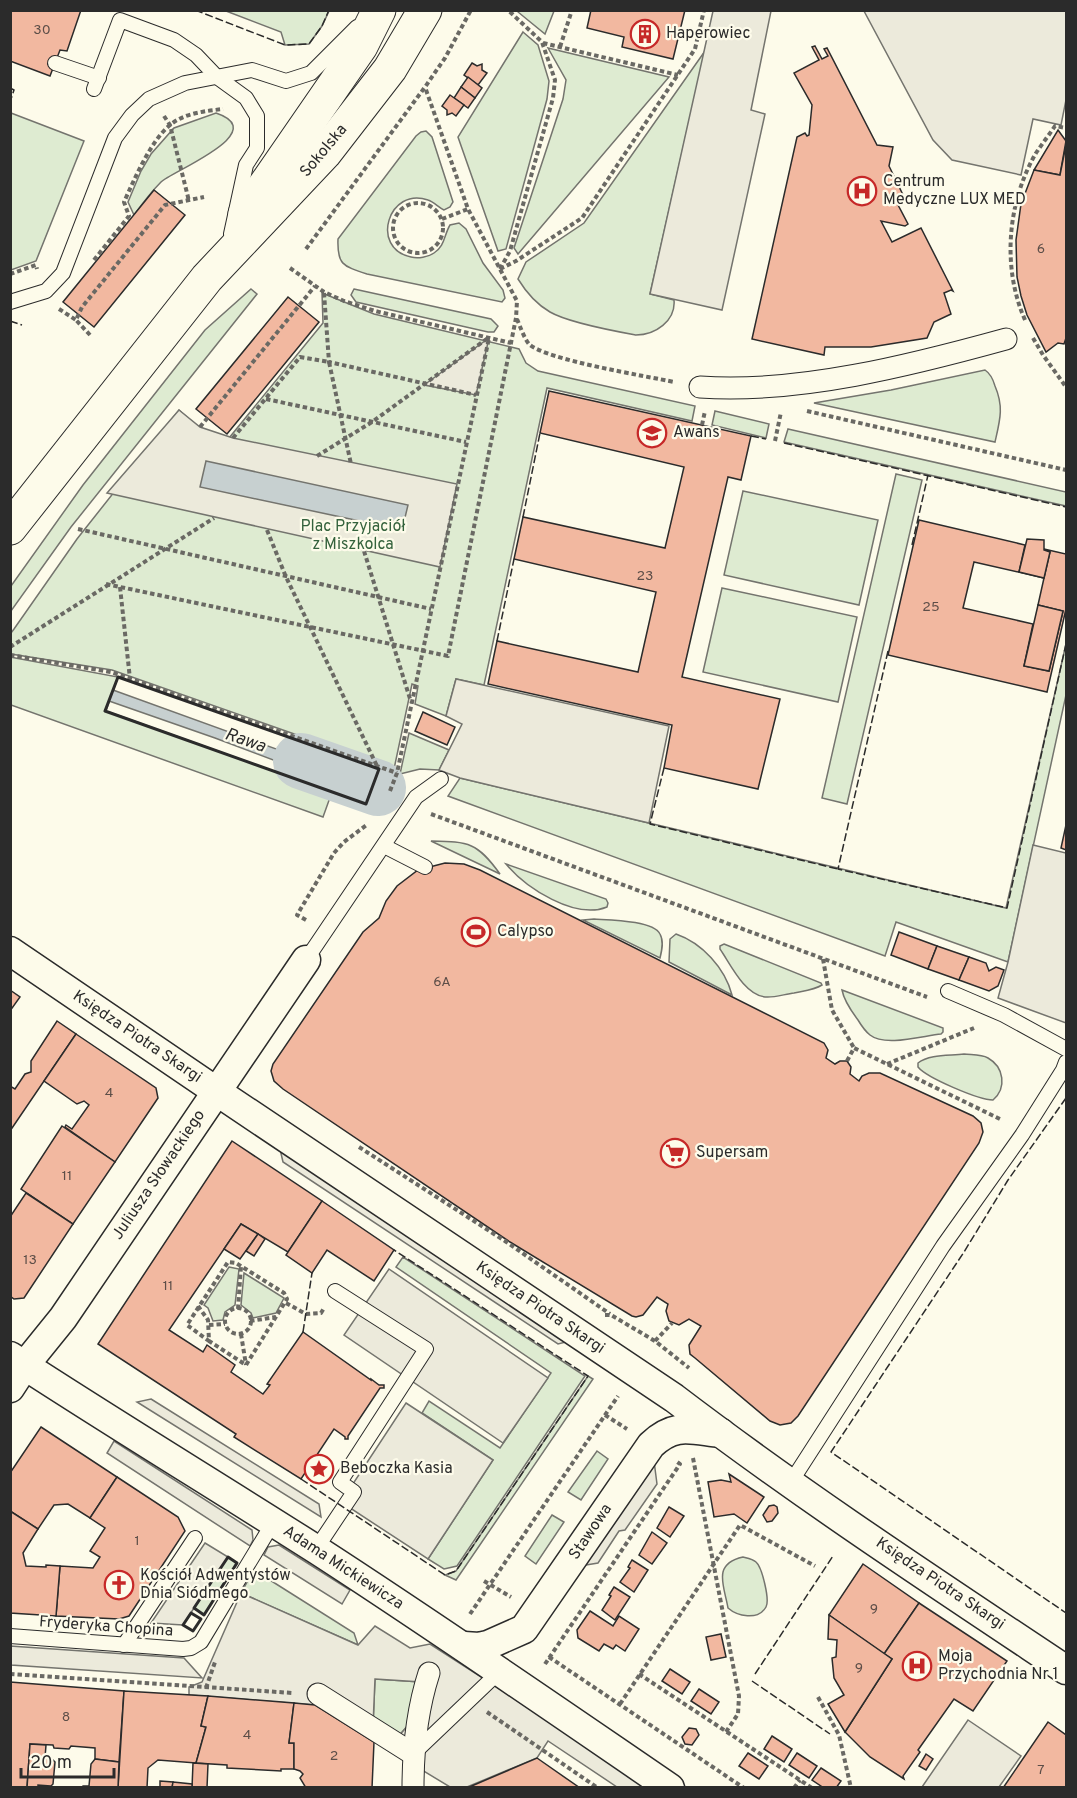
<svg xmlns="http://www.w3.org/2000/svg" width="1077" height="1798" font-family="Overpass,sans-serif">
  <style>
    .green { fill: #deebd1; stroke: #74746e; stroke-width: 1.5 }
    .parking { fill: #eceadb; stroke: #74746e; stroke-width: 1.5; fill-rule: evenodd }
    .water { fill: #c7d0d0; stroke: #74746e; stroke-width: 1.5 }
    .lines { fill: none; stroke-linecap: round; stroke-linejoin: round }
    .river { stroke: #c7d0d0; stroke-width: 56 }
    .building { fill: #f2b8a0; stroke: #2b2b2b; stroke-width: 1.5; fill-rule: evenodd }
    .service-casing { stroke: #2b2b2b; stroke-width: 16 }
    .pedestrian-casing { stroke: #2b2b2b; stroke-width: 23 }
    .minor-casing { stroke: #2b2b2b; stroke-width: 31 }
    .tertiary-casing { stroke: #2b2b2b; stroke-width: 35 }
    .path { stroke: #6a6964; stroke-width: 4; stroke-dasharray: 4.5 3; stroke-linecap: butt }
    .service { stroke: #fdfbea; stroke-width: 14 }
    .pedestrian { stroke: #fdfbea; stroke-width: 21 }
    .minor { stroke: #fdfbea; stroke-width: 28 }
    .tertiary { stroke: #fdfbea; stroke-width: 33 }
    .fence { stroke: #2b2b2b; stroke-width: 1.5; stroke-dasharray: 8 3; stroke-linecap: butt }
    .wall { stroke: #2b2b2b; stroke-width: 3 }
    .labels { text-anchor: middle; dominant-baseline: central; stroke-width: 4.5; stroke-linejoin: round; paint-order: stroke }
    .number-label { font-size: 14px; fill: #5d4e48 }
    .poi-label { font-size: 16px; fill: #2b2b2b; stroke: #fdfbea; text-anchor: start }
    .street-label { font-size: 16px; fill: #2b2b2b; stroke: #fdfbea }
    .park-label { font-size: 16px; fill: #34623c; stroke: #fdfbea }
    .water-label { font-size: 18px; font-style: italic; fill: #2b2b2b; stroke: #fdfbea }
  </style>
  <rect width="100%" height="100%" fill="#fdfbea"/>
  <g class="green">
    <polygon points="226,11 329,10 329,11 322,26 309,44 285,45 281,32"/>
    <polygon points="518,11 554,11 545,34 518,12"/>
    <polygon points="523,32 538,45 549,81 547,99 506,249 498,251 458,137"/>
    <polygon points="548,48 669,77 518,254 514,248 563,99 566,80"/>
    <path d="M705,51L650,294L674,300C676,321 655,335 636,335C614,331 569,323 550,312C536,304 526,292 518,279L526,262L584,223Z"/>
    <polygon points="11,113 84,141 36,261 11,270"/>
    <path d="M216,113C273,132 172,171 161,182C151,192 142,204 134,215L128,202L141,171L151,154L174,128Z"/>
    <path d="M426,131L432,137L453,202L450,207L444,210C438,207 434,202 428,200C389,186 369,248 411,257C418,259 428,257 434,253C445,246 444,235 450,225L459,223L466,229L483,263L503,290L505,298L502,302L367,274C342,266 337,264 338,239L416,136L421,132Z"/>
    <polygon points="251,289 257,294 71,527 11,611 11,586 83,485 205,330"/>
    <polygon points="354,289 491,319 498,326 494,332 488,332 356,302 351,295"/>
    <polygon points="322,293 374,314 519,349 526,363 538,371 695,406 692,421 547,388 484,685 456,679 446,716 415,704 418,686 412,684 394,769 112,670 11,654 11,633 14,629 77,539 179,410 199,428 229,438 323,323"/>
    <path d="M985,370C991,374 993,379 995,386C1004,407 1000,420 995,442L814,403L891,390Z"/>
    <polygon points="715,411 769,424 766,438 712,425"/>
    <polygon points="788,429 1066,492 1066,506 784,442"/>
    <polygon points="896,474 922,480 847,804 822,798"/>
    <polygon points="743,491 878,520 859,605 724,575"/>
    <polygon points="722,588 857,617 838,702 703,672"/>
    <polygon points="1066,644 1066,695 1008,962 896,922 885,956 448,796 460,778 1006,908"/>
    <polygon points="10,657 118,677 106,711 332,792 323,817 11,705"/>
    <polygon points="409,733 449,750 439,770 420,769 400,774"/>
    <path d="M431,841C469,842 477,842 500,874Z"/>
    <path d="M506,864L606,899L608,903L607,907C575,920 526,888 506,864Z"/>
    <path d="M594,919C608,920 653,920 660,934C664,941 662,950 660,958L583,920Z"/>
    <path d="M676,934C702,943 725,968 732,995L669,962L670,939Z"/>
    <path d="M724,944L821,983L822,985C814,990 803,991 794,993C785,994 774,998 765,997C744,994 731,965 720,949V946Z"/>
    <path d="M842,990L943,1028V1032L941,1034C922,1036 885,1047 870,1035C865,1031 861,1025 858,1020C852,1012 844,1001 842,990Z"/>
    <path d="M964,1054C972,1055 981,1054 988,1058C1004,1067 1007,1088 993,1100C979,1100 927,1078 918,1067V1063C930,1054 950,1056 964,1054Z"/>
    <polygon points="403,1257 585,1376 457,1566 444,1569 428,1559 493,1460 422,1413 429,1401 500,1448 551,1373 396,1267"/>
    <polygon points="229,1267 239,1269 235,1305 225,1312 223,1320 213,1321 208,1308 204,1305"/>
    <polygon points="244,1273 284,1298 276,1313 253,1318 251,1313 241,1305"/>
    <polygon points="588,1376 593,1379 456,1580 445,1575 456,1571"/>
    <polygon points="597,1451 608,1459 581,1500 568,1492"/>
    <polygon points="552,1515 564,1522 536,1564 525,1556"/>
    <polygon points="228,1557 237,1563 204,1615 194,1608"/>
    <path d="M743,1557C747,1558 753,1559 756,1562C762,1567 770,1600 766,1607C758,1621 737,1616 728,1608C724,1585 712,1564 743,1557Z"/>
    <polygon points="254,1570 354,1633 358,1645 241,1593"/>
    <polygon points="375,1679 421,1682 418,1714 396,1739 373,1726"/>
  </g>
  <g class="parking">
    <polygon points="713,11 771,11 751,110 765,114 722,310 650,294"/>
    <polygon points="864,11 1066,11 1066,100 1061,125 1033,119 1021,175 952,160 933,140"/>
    <polygon points="489,338 476,395 424,385"/>
    <polygon points="179,410 200,427 233,438 457,484 440,567 107,493"/>
    <polygon points="456,679 669,726 649,823 460,778 439,770 462,724 446,716"/>
    <polygon points="1033,845 1066,853 1066,1023 998,998 1008,962"/>
    <polygon points="279,1145 574,1340 558,1344 283,1162"/>
    <polygon points="389,1269 548,1378 503,1443 344,1335"/>
    <polygon points="151,1399 319,1504 321,1517 137,1402"/>
    <polygon points="406,1403 493,1460 428,1559 341,1502"/>
    <polygon points="114,1441 252,1530 253,1540 250,1546 107,1453"/>
    <polygon points="654,1461 657,1484 625,1530 619,1531 598,1563 580,1566"/>
    <polygon points="205,1543 228,1557 194,1608 183,1625 151,1623"/>
    <polygon points="279,1545 350,1590 342,1604 264,1555 268,1547"/>
    <path d="M241,1593L358,1645L375,1626L410,1648L430,1644L520,1702L646,1787H617L548,1741L537,1758L467,1787H450L315,1705L189,1695V1687L202,1682ZM375,1679L421,1682L418,1714L397,1738L373,1726Z"/>
    <polygon points="10,1646 184,1658 202,1678 11,1665"/>
    <polygon points="968,1720 1021,1756 999,1787 922,1787"/>
  </g>
  <g class="water">
    <polygon points="206,461 408,505 402,530 200,487"/>
    <polygon points="113,690 373,784 369,796 215,738 109,701"/>
  </g>
  <g class="lines">
    <polyline class="river" points="301,761 378,788"/>
  </g>
  <g class="building">
    <polygon points="10,10 81,10 67,51 60,50 50,76 10,61"/>
    <polygon points="591,10 685,10 673,59 622,47 624,37 587,28"/>
    <polygon points="815,46 822,59 828,56 824,49 827,48 877,145 893,147 889,166 904,197 896,201 908,224 905,226 881,221 892,242 921,228 953,291 951,290 944,293 951,314 934,322 927,338 871,347 825,347 824,355 752,339 797,137 805,133 807,136 809,135 812,105 794,73 819,60 812,47"/>
    <polygon points="472,63 477,66 482,64 482,70 487,73 478,85 464,75"/>
    <polygon points="468,77 482,88 475,98 461,87"/>
    <polygon points="461,87 475,98 468,108 454,98"/>
    <polygon points="450,95 464,105 456,116 452,113 447,115 447,110 442,106"/>
    <polygon points="1058,130 1066,141 1060,175 1034,170"/>
    <polygon points="1066,145 1066,338 1064,344 1058,343 1046,352 1027,315 1021,296 1017,277 1016,240 1021,204 1034,170 1060,175"/>
    <polygon points="154,190 185,215 94,327 63,302"/>
    <polygon points="288,297 319,322 227,434 196,409"/>
    <polygon points="549,391 751,436 741,480 728,477 682,677 780,699 758,789 664,768 672,725 488,684 497,641 638,672 656,592 514,559 523,517 665,548 684,467 540,433"/>
    <path d="M919,520L1025,545L1019,572L1044,578L1050,552L1044,549L1066,554V609L1047,692L888,655ZM974,562L1044,578L1038,605L1063,611L1049,671L1024,666L1033,624L963,608Z"/>
    <polygon points="1027,539 1044,540 1044,550 1050,552 1044,578 1019,572"/>
    <polygon points="1038,605 1063,611 1049,671 1024,666"/>
    <polygon points="423,712 455,727 447,745 415,731"/>
    <polygon points="1066,825 1066,850 1061,848"/>
    <polygon points="445,863 464,864 480,870 824,1043 828,1050 826,1058 835,1064 840,1061 847,1061 851,1067 850,1074 859,1081 862,1076 869,1073 880,1073 973,1116 981,1123 983,1132 979,1143 798,1416 791,1423 780,1425 770,1421 695,1358 690,1354 689,1345 701,1326 689,1319 679,1325 669,1321 666,1311 668,1304 657,1297 643,1315 636,1317 632,1316 510,1242 283,1089 274,1081 271,1071 273,1064 363,932 379,918 386,901 397,886 418,870"/>
    <polygon points="899,932 937,946 928,969 891,955"/>
    <polygon points="937,946 969,957 959,980 928,969"/>
    <polygon points="969,957 986,963 989,971 996,967 1004,970 998,986 989,991 959,980"/>
    <polygon points="10,990 20,997 10,1011"/>
    <polygon points="57,1021 76,1034 10,1131 10,1086 15,1089 25,1074 31,1072 31,1061"/>
    <polygon points="76,1034 156,1088 158,1098 115,1162 65,1127 66,1125 72,1129 89,1105 84,1101 77,1104 44,1081"/>
    <polygon points="62,1126 115,1162 73,1224 21,1189"/>
    <polygon points="232,1141 322,1201 288,1252 241,1224 169,1330 203,1352 207,1345 235,1365 231,1372 263,1394 270,1385 267,1384 303,1332 371,1380 371,1379 379,1385 384,1385 384,1388 380,1388 348,1436 348,1439 345,1439 345,1437 334,1429 301,1479 234,1437 236,1434 98,1344"/>
    <polygon points="26,1193 73,1224 24,1298 14,1299 10,1296 10,1217"/>
    <polygon points="322,1201 394,1250 374,1281 327,1250 312,1273 286,1255"/>
    <polygon points="241,1224 258,1234 240,1259 224,1249"/>
    <polygon points="258,1234 265,1239 254,1256 246,1251"/>
    <polygon points="41,1427 117,1477 90,1518 68,1504 54,1505 38,1529 10,1511 10,1473"/>
    <polygon points="729,1474 764,1497 747,1523 734,1514 714,1517 708,1482 721,1480 731,1482"/>
    <polygon points="117,1477 178,1517 185,1531 129,1616 119,1619 56,1616 60,1566 93,1568 100,1557 90,1551 105,1528 90,1518"/>
    <polygon points="774,1505 777,1507 778,1513 772,1521 767,1522 763,1515 769,1506"/>
    <polygon points="669,1507 684,1516 670,1537 657,1528"/>
    <polygon points="10,1511 38,1529 23,1553 26,1566 46,1567 46,1565 60,1566 56,1616 10,1613"/>
    <polygon points="652,1532 667,1543 652,1564 639,1555"/>
    <polygon points="632,1560 648,1570 634,1592 620,1582 630,1568 628,1567"/>
    <polygon points="863,1564 919,1603 884,1654 829,1615"/>
    <polygon points="614,1587 630,1597 615,1620 602,1610 611,1596 609,1595"/>
    <polygon points="919,1603 1007,1661 973,1711 954,1699 918,1750 920,1752 903,1776 904,1779 870,1757 845,1732 892,1659 884,1654"/>
    <polygon points="590,1611 613,1626 619,1616 639,1629 625,1651 616,1645 613,1649 604,1644 599,1651 578,1638 577,1630"/>
    <polygon points="829,1615 892,1659 845,1732 828,1704 844,1695 834,1678 832,1658 836,1657 837,1640 828,1639"/>
    <polygon points="721,1634 726,1657 711,1660 706,1637"/>
    <polygon points="670,1669 690,1682 682,1694 662,1681"/>
    <polygon points="10,1682 124,1691 119,1762 95,1759 95,1748 71,1746 69,1749 54,1748 53,1745 30,1744 27,1788 10,1788"/>
    <polygon points="699,1689 719,1702 711,1714 691,1701"/>
    <polygon points="124,1691 208,1696 201,1726 206,1727 196,1763 158,1760 148,1768 147,1788 118,1788"/>
    <polygon points="208,1696 294,1703 289,1743 294,1743 294,1769 281,1769 281,1771 227,1768 227,1765 196,1763 206,1727 201,1726"/>
    <polygon points="294,1703 315,1705 374,1742 372,1788 306,1788 300,1778 303,1774 300,1771 294,1769 294,1743 289,1743"/>
    <polygon points="1048,1722 1066,1735 1066,1788 1003,1788"/>
    <polygon points="689,1728 696,1729 699,1735 692,1745 685,1744 682,1737"/>
    <polygon points="772,1736 792,1749 784,1762 764,1749"/>
    <polygon points="30,1744 46,1745 45,1758 52,1759 55,1762 53,1784 51,1786 38,1785 38,1788 27,1788"/>
    <polygon points="748,1753 768,1766 759,1779 739,1766"/>
    <polygon points="797,1753 817,1766 809,1778 789,1765"/>
    <polygon points="926,1754 933,1759 926,1770 919,1766"/>
    <polygon points="537,1758 580,1788 467,1788"/>
    <polygon points="95,1759 119,1762 118,1788 82,1788 83,1786 89,1786 91,1764"/>
    <polygon points="193,1763 208,1764 207,1788 192,1788"/>
    <polygon points="821,1768 841,1781 836,1788 824,1788 812,1780"/>
    <polygon points="160,1781 173,1782 172,1788 160,1788"/>
    <polygon points="173,1782 192,1784 192,1788 172,1788"/>
  </g>
  <g class="lines">
    <g class="service-casing">
      <g id="service">
        <polyline points="55,63 99,78"/>
        <polyline points="94,89 120,20 174,40 196,55 217,77 246,98 257,116 257,148 246,165 231,234"/>
        <polyline points="10,302 46,291 63,273 115,138 132,115 149,99 185,83 252,70 286,81 311,73 357,27"/>
        <polyline points="384,846 425,867"/>
        <polyline points="306,960 416,797 441,779"/>
        <polyline points="948,991 1004,1015 1066,1049"/>
        <polyline points="791,1482 943,1246 1022,1135 1063,1070 1066,1062"/>
        <polyline points="316,1549 354,1492 340,1482 426,1349 335,1291"/>
        <polyline points="10,1636 183,1649 191,1648 201,1642 273,1523"/>
        <polyline points="124,1645 195,1538"/>
        <polyline points="413,1754 500,1671"/>
      </g>
    </g>
    <g class="pedestrian-casing">
      <g id="pedestrian">
        <path d="M700,387C798,394 912,365 1006,339"/>
        <polyline points="318,1694 413,1754"/>
        <path d="M413,1788C413,1749 417,1710 429,1673"/>
      </g>
    </g>
    <g class="minor-casing">
      <g id="minor">
        <path d="M10,951L216,1091L674,1398C800,1494 934,1582 1066,1670"/>
        <path d="M10,1356C111,1422 215,1485 317,1550C436,1627 553,1708 670,1788"/>
        <polyline points="10,1388 25,1365 63,1318 306,960"/>
        <path d="M464,1646L479,1647L488,1645L524,1629L651,1445C675,1422 691,1430 721,1433"/>
      </g>
    </g>
    <g class="tertiary-casing">
      <g id="tertiary">
        <polyline points="245,214 361,46 379,10"/>
        <polyline points="10,528 207,278 325,153 390,69 425,10"/>
      </g>
    </g>
    <g class="path">
      <polyline points="543,43 678,75"/>
      <polyline points="560,47 572,10"/>
      <polyline points="164,116 170,125 189,201"/>
      <circle cx="418" cy="228" r="25"/>
      <polyline points="442,219 468,209"/>
      <polyline points="306,249 425,87 445,58 471,10"/>
      <path d="M94,260L129,216L124,202C135,178 150,142 170,125C184,113 206,111 223,109"/>
      <polyline points="290,268 324,292 344,301 375,311 511,343"/>
      <polyline points="500,269 516,261 582,218 695,49 704,10"/>
      <polyline points="500,269 510,251 553,98 555,80 542,42 508,10"/>
      <polyline points="10,274 36,265 37,269"/>
      <polyline points="324,293 329,362 476,395"/>
      <polyline points="59,309 76,320"/>
      <path d="M517,319C520,326 524,338 529,344C546,360 646,376 674,382"/>
      <path d="M1025,320C1002,268 1007,203 1036,153C1042,144 1049,135 1055,126L1066,128"/>
      <polyline points="90,335 76,320 82,307 165,205 204,197"/>
      <polyline points="1033,338 1043,355 1066,387"/>
      <polyline points="266,399 466,442"/>
      <polyline points="807,411 1066,470"/>
      <polyline points="702,425 705,411"/>
      <polyline points="200,427 315,286"/>
      <polyline points="233,438 300,357 329,362 351,464"/>
      <polyline points="775,441 781,412"/>
      <polyline points="317,456 372,422 488,338"/>
      <polyline points="78,529 431,609"/>
      <polyline points="267,530 286,577 377,766"/>
      <polyline points="364,551 411,702"/>
      <polyline points="106,584 448,656 516,318 517,301 468,209 425,87"/>
      <polyline points="120,587 130,679"/>
      <polyline points="10,647 214,518"/>
      <polyline points="10,655 111,672 397,773"/>
      <polyline points="390,791 397,773 489,338"/>
      <polyline points="431,814 927,997"/>
      <polyline points="306,920 297,915 334,853 344,842 368,824"/>
      <polyline points="823,959 832,1010 854,1048"/>
      <polyline points="847,1061 854,1048 1002,1120"/>
      <polyline points="887,1064 974,1028"/>
      <polyline points="359,1147 505,1241 610,1314"/>
      <polyline points="286,1303 306,1314 321,1313 324,1308"/>
      <polyline points="198,1306 208,1320 209,1341 246,1365 287,1299 284,1293 236,1263 228,1262 187,1325 209,1341"/>
      <circle cx="238" cy="1321" r="13"/>
      <polyline points="238,1309 241,1266"/>
      <polyline points="605,1315 611,1315 655,1341 689,1368"/>
      <polyline points="250,1321 276,1317"/>
      <polyline points="209,1325 225,1324"/>
      <polyline points="241,1334 246,1365"/>
      <polyline points="655,1341 672,1323"/>
      <polyline points="605,1415 627,1429"/>
      <polyline points="316,1456 326,1462"/>
      <polyline points="693,1458 739,1696 738,1714 726,1732"/>
      <polyline points="484,1581 511,1597"/>
      <polyline points="470,1614 618,1396"/>
      <polyline points="549,1657 744,1788"/>
      <polyline points="545,1664 680,1464 676,1461"/>
      <polyline points="10,1674 293,1693"/>
      <polyline points="639,1674 812,1788"/>
      <polyline points="206,1688 215,1662"/>
      <polyline points="818,1697 839,1735 851,1788"/>
      <polyline points="620,1704 740,1525 815,1566"/>
      <polyline points="487,1712 598,1788"/>
      <polyline points="794,1788 800,1780"/>
    </g>
    <use href="#service" class="service"/>
    <use href="#pedestrian" class="pedestrian"/>
    <use href="#minor" class="minor"/>
    <use href="#tertiary" class="tertiary"/>
    <g class="fence">
      <polyline points="195,10 285,45 309,44 322,26 329,10"/>
      <polyline points="10,88 14,90 10,102"/>
      <polyline points="10,321 22,325"/>
      <polyline points="751,436 766,439"/>
      <polyline points="784,443 1066,507"/>
      <polyline points="523,517 540,433"/>
      <polyline points="912,545 928,475"/>
      <polyline points="497,641 514,559"/>
      <polyline points="888,651 838,869 1007,908 1066,644"/>
      <polyline points="664,768 650,824 838,869"/>
      <polyline points="1066,1098 1008,1180 964,1252 831,1452 1066,1613"/>
      <polyline points="303,1332 312,1273"/>
      <polyline points="301,1479 445,1575 456,1571 588,1376 394,1250"/>
      <polyline points="755,1674 833,1556"/>
      <polyline points="752,1681 830,1734"/>
    </g>
    <g class="wall">
      <polygon points="118,677 379,769 366,804 105,711"/>
      <polygon points="228,1557 237,1563 204,1615 194,1608"/>
      <polygon points="191,1613 201,1619 193,1631 183,1625"/>
    </g>
  </g>
  <defs>
    <g id="building-ring" transform="scale(1.5)"><circle r="9.5" fill="#fdfbea" stroke="#c62828" stroke-width="1.5"/><path d="M-4-6H4V6H1V3H-1V6H-4ZM-2.5-4.3h1.7v1.8h-1.7ZM.8-4.3h1.7v1.8H.8ZM-2.5-1h1.7V.8h-1.7ZM.8-1h1.7V.8H.8Z" fill="#c62828"/></g>
    <g id="hospital-ring" transform="scale(1.5)"><circle r="9.5" fill="#fdfbea" stroke="#c62828" stroke-width="1.5"/><path d="M-5-5h3v3.5h4V-5h3V5h-3V1.5h-4V5h-3Z" fill="#c62828"/></g>
    <g id="university-ring" transform="scale(1.5)"><circle r="9.5" fill="#fdfbea" stroke="#c62828" stroke-width="1.5"/><path d="M0-5L7-2L0 1L-7-2ZM-4 1L0 2.5L4 1V4Q0 6-4 4Z" fill="#c62828"/></g>
    <g id="stadium-ring" transform="scale(1.5)"><circle r="9.5" fill="#fdfbea" stroke="#c62828" stroke-width="1.5"/><path d="M0-5a6.5 5 0 1 0 0 10a6.5 5 0 1 0 0-10ZM-3.5-1.8h7v3.6h-7Z" fill="#c62828"/></g>
    <g id="supermarket-ring" transform="scale(1.5)"><circle r="9.5" fill="#fdfbea" stroke="#c62828" stroke-width="1.5"/><path d="M-6-5.5h2.5l.6 2H6L4.5 2H-2.5L-4.4-4H-6ZM-1.5 3.2a1.3 1.3 0 1 0 .1 0ZM3 3.2a1.3 1.3 0 1 0 .1 0Z" fill="#c62828"/></g>
    <g id="sight-ring" transform="scale(1.5)"><circle r="9.5" fill="#fdfbea" stroke="#c62828" stroke-width="1.5"/><path d="M0-6L1.8-2.2L6-1.7L2.9 1.2L3.7 5.4L0 3.3L-3.7 5.4L-2.9 1.2L-6-1.7L-1.8-2.2Z" fill="#c62828"/></g>
    <g id="church-ring" transform="scale(1.5)"><circle r="9.5" fill="#fdfbea" stroke="#c62828" stroke-width="1.5"/><path d="M-1.2-6h2.4v3.5h3.3v2.4h-3.3V6h-2.4V-.1h-3.3v-2.4h3.3Z" fill="#c62828"/></g>
  </defs>
  <g fill-rule="evenodd">
    <use href="#building-ring" x="645" y="34"/>
    <use href="#hospital-ring" x="862" y="191"/>
    <use href="#university-ring" x="652" y="433"/>
    <use href="#stadium-ring" x="476" y="932"/>
    <use href="#supermarket-ring" x="675" y="1153"/>
    <use href="#sight-ring" x="319" y="1469"/>
    <use href="#church-ring" x="119" y="1585"/>
    <use href="#hospital-ring" x="917" y="1666"/>
  </g>
  <g class="labels">
    <g class="number-label">
      <text x="42" y="30">30</text>
      <text x="1041" y="249">6</text>
      <text x="645" y="576">23</text>
      <text x="931" y="607">25</text>
      <text x="442" y="982">6A</text>
      <text x="109" y="1093">4</text>
      <text x="67" y="1176">11</text>
      <text x="30" y="1260">13</text>
      <text x="168" y="1286">11</text>
      <text x="137" y="1541">1</text>
      <text x="874" y="1609">9</text>
      <text x="859" y="1668">9</text>
      <text x="66" y="1717">8</text>
      <text x="247" y="1735">4</text>
      <text x="334" y="1756">2</text>
      <text x="1041" y="1770">7</text>
    </g>
    <g class="poi-label">
      <text x="666" y="34">Haperowiec</text>
      <text x="883" y="182">Centrum<tspan x="883" dy="18">Medyczne LUX MED</tspan></text>
      <text x="673" y="433">Awans</text>
      <text x="497" y="932">Calypso</text>
      <text x="696" y="1153">Supersam</text>
      <text x="340" y="1469">Beboczka Kasia</text>
      <text x="140" y="1576">Kościół Adwentystów<tspan x="140" dy="18">Dnia Siódmego</tspan></text>
      <text x="938" y="1657">Moja<tspan x="938" dy="18">Przychodnia Nr 1</tspan></text>
    </g>
    <g class="street-label">
      <text transform="translate(324 151) rotate(-50)">Sokolska</text>
      <text transform="translate(137 1037) rotate(34)">Księdza Piotra Skargi</text>
      <text transform="translate(159 1175) rotate(-56)">Juliusza Słowackiego</text>
      <text transform="translate(540 1308) rotate(34)">Księdza Piotra Skargi</text>
      <text transform="translate(591 1532) rotate(-56)">Stawowa</text>
      <text transform="translate(343 1568) rotate(33)">Adama Mickiewicza</text>
      <text transform="translate(940 1584) rotate(34)">Księdza Piotra Skargi</text>
      <text transform="translate(106 1627) rotate(4)">Fryderyka Chopina</text>
    </g>
    <g class="park-label">
      <text x="353" y="527">Plac Przyjaciół<tspan x="353" dy="18">z Miszkolca</tspan></text>
    </g>
    <g class="water-label">
      <text transform="translate(245 741) rotate(19)">Rawa</text>
    </g>
  </g>
  <rect width="1077" height="1798" fill="none" stroke="#2b2b2b" stroke-width="24"/>
  <path d="M21 1768v9h93v-9" fill="none" stroke="#2b2b2b" stroke-width="3"/>
  <text x="30" y="1768" font-size="18" fill="#2b2b2b" stroke="#fdfbea" stroke-width="4.5" paint-order="stroke">20 m</text>
</svg>
